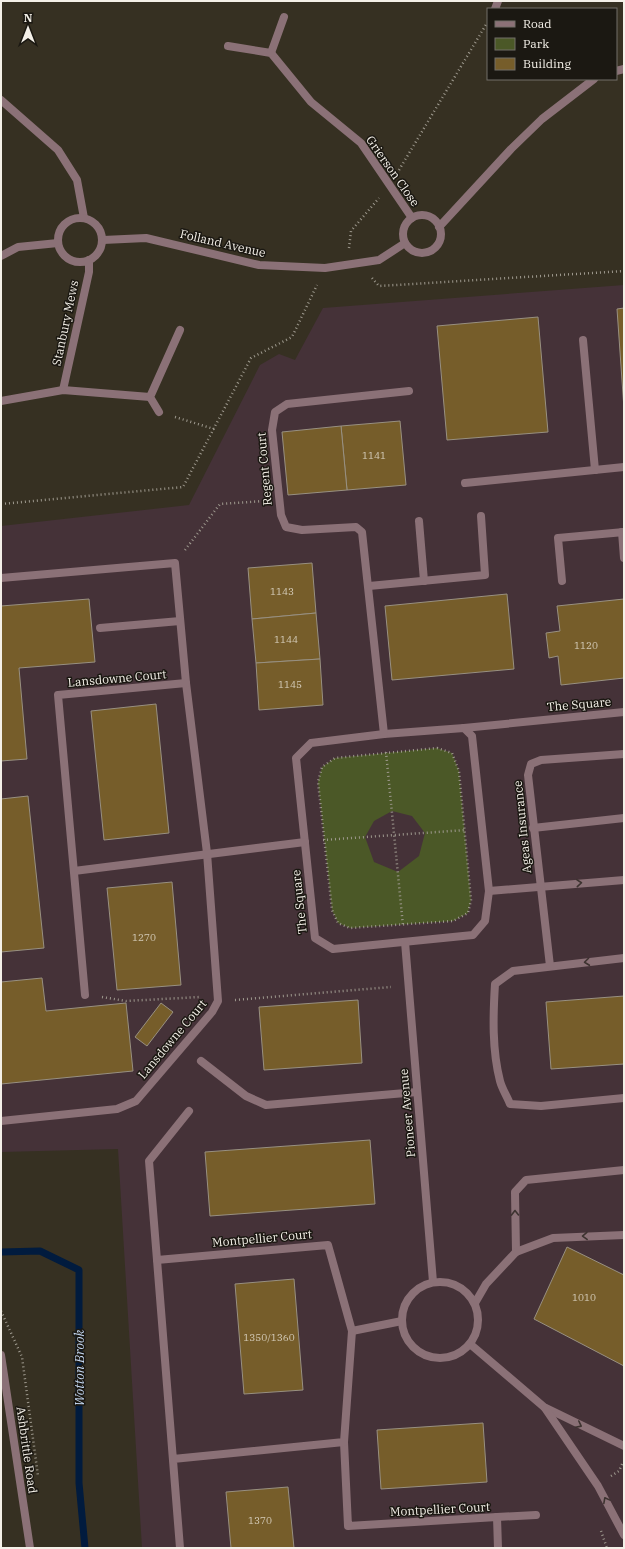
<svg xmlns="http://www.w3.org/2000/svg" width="625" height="1549" font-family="'IBM Plex Serif',serif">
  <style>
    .commercial { fill: #453238 }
    .green { fill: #4b5827; fill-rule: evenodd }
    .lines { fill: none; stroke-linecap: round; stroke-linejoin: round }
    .stream { stroke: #011b3e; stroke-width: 7 }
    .building { fill: #765d2a; stroke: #989081 }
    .path { stroke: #9e998e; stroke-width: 2.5; stroke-dasharray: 1 3; stroke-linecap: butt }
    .service { stroke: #8b7177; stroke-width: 8 }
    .minor { stroke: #8b7177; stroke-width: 8 }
    .oneway { stroke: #3d3330 }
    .labels { text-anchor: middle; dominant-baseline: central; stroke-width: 3; stroke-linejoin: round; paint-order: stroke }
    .number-label { font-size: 10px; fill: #d4cbb8 }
    .street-label { font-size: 12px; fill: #f4f0e8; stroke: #1b1812 }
    .water-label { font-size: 13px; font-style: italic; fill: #c5d8f2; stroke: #1b1812 }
  </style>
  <rect width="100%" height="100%" fill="#363022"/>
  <polygon class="commercial" points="624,285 624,1548 142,1548 118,1149 1,1152 1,526 189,505 260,365 279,354 295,360 323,308"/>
  <path class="green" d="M437,748L452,753L459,771L471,900L468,913L453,921L350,928L338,923L332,910L318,782L322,767L335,758ZM392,811L412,816L425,833L419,856L398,872L374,862L365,837L374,821Z"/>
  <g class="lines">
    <polyline class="stream" points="1,1252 40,1251 79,1270 79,1483 85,1548"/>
  </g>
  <g class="building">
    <polygon points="624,308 624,409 617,309"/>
    <polygon points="538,317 548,432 447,440 437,326"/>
    <polygon points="400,421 406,485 347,490 341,426"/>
    <polygon points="341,426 347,490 288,495 282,432"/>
    <polygon points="312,563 316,613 252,619 248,568"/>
    <polygon points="507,594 514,669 392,680 385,606"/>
    <polygon points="89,599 95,662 19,668 27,759 1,761 1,606"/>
    <polygon points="624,599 624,678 561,685 558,656 549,658 546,633 560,631 557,606"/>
    <polygon points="316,613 320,659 256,663 252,619"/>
    <polygon points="320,659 323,705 259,710 256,663"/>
    <polygon points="156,704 169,833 104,840 91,711"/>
    <polygon points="28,796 44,948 1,952 1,799"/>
    <polygon points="172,882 181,985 117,990 107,888"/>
    <polygon points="42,978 46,1011 126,1003 133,1071 1,1084 1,982"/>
    <polygon points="624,996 624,1064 551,1069 546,1002"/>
    <polygon points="358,1000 362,1063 264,1070 259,1007"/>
    <polygon points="161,1003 173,1012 147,1046 135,1037"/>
    <polygon points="370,1140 375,1204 210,1216 205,1152"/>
    <polygon points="567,1247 624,1275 624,1366 534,1319"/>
    <polygon points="294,1279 303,1390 244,1394 235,1284"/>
    <polygon points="483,1423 487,1482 381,1489 377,1430"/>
    <polygon points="288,1487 294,1548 231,1548 226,1492"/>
  </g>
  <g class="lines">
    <g class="path">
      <polyline points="399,170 487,23"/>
      <polyline points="349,248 351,231 379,198"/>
      <polyline points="372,278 379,286 624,271"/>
      <polyline points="175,417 214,429"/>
      <polyline points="1,504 183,487 251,358 292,337 317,285"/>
      <polyline points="185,550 220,504 264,501"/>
      <polygon points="437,748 452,753 459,771 471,900 468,913 453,921 350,928 338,923 332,910 318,782 322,767 335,758"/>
      <polyline points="386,752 403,926"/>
      <polyline points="323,840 466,830"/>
      <polyline points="102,997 126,1001 200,997"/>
      <polyline points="235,1000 391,987"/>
      <polyline points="1,1311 22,1357 38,1476"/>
      <polyline points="611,1476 619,1471 623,1462"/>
      <polyline points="601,1531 607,1548"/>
    </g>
    <g class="service">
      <polyline points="419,521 424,581"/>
      <polyline points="622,532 624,558"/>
      <polyline points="1,578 175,563 186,683 207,853 218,1001 212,1012 136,1101 117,1109 1,1121"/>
      <polyline points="562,581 558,538 624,532"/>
      <polyline points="369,586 485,575 481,516"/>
      <polyline points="100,628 180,621"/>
      <polygon points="464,728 472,736 489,891 485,921 473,935 333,949 315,938 296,758 311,743 384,734"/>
      <polyline points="464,728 624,712"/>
      <polyline points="384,734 362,532 356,527 302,530 286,527 281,515 272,430 275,412 287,404 409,391"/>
      <polyline points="533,828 624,818"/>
      <polyline points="74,871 305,842"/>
      <polyline points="489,891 624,880"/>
      <path d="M624,958L513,971L495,984C493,1016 492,1050 500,1081C502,1089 507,1096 510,1104L541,1106L624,1098"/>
      <polyline points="550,966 528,775 531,764 541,760 624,754"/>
      <polyline points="85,995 58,695 186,683"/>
      <polyline points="201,1061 246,1096 266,1105 417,1092"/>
      <polyline points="516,1252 515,1192 526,1180 624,1170"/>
      <polyline points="157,1260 149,1161 189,1111"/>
      <polyline points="475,1303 486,1284 516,1252 553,1238 624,1235"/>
      <polyline points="352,1331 402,1321"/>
      <polyline points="344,1442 348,1526 497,1517 498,1548"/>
      <polyline points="173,1459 344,1442 352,1331 328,1245 157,1260 180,1548"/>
      <polyline points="497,1517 536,1515"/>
    </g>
    <g class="minor">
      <polyline points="495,9 498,1"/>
      <polyline points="228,46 271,53 311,102 361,143 412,218"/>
      <polyline points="271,53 284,17"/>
      <polyline points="616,71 624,69"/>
      <polyline points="1,100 58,150 77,180 84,218"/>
      <circle cx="422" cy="234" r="19"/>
      <circle cx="80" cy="240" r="22"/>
      <polyline points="439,227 511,149 542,119 594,79"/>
      <polyline points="103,240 146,238 259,265 325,268 379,260 405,243"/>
      <polyline points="1,256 18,247 58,243"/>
      <polyline points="583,340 595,470"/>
      <polyline points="63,390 89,272 89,260"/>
      <polyline points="1,401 63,390 150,397"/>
      <polyline points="159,412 150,397 180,330"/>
      <polyline points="465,483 624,467"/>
      <polyline points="405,942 433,1282"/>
      <circle cx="440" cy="1320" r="38"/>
      <polyline points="470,1344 544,1407 624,1446"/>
      <polyline points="1,1355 30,1548"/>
      <polyline points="545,1408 598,1486 624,1535"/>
    </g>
  </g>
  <defs><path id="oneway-chevron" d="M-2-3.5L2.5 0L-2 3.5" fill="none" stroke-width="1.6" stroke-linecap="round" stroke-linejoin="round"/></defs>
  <g class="oneway">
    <use href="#oneway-chevron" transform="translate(579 883) rotate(-5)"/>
    <use href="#oneway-chevron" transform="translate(587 962) rotate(173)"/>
    <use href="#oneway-chevron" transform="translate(515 1213) rotate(-91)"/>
    <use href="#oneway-chevron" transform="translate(585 1236) rotate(178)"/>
    <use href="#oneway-chevron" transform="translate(579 1425) rotate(27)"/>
    <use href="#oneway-chevron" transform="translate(606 1500) rotate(-118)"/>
  </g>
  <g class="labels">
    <g class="number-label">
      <text x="374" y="455">1141</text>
      <text x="282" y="591">1143</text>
      <text x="286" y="639">1144</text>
      <text x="586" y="645">1120</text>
      <text x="290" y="684">1145</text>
      <text x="144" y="937">1270</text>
      <text x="584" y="1297">1010</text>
      <text x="269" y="1337">1350/1360</text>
      <text x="260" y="1520">1370</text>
    </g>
    <g class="street-label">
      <text transform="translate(393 171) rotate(55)">Grierson Close</text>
      <text transform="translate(223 243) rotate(13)">Folland Avenue</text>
      <text transform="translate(65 323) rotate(-78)">Stanbury Mews</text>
      <text transform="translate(264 469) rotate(-95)">Regent Court</text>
      <text transform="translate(117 678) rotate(-5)">Lansdowne Court</text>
      <text transform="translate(579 704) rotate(-5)">The Square</text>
      <text transform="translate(522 827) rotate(-96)">Ageas Insurance</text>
      <text transform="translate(299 902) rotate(-96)">The Square</text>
      <text transform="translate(172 1039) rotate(-50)">Lansdowne Court</text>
      <text transform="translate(407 1113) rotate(-95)">Pioneer Avenue</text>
      <text transform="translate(262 1238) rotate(-5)">Montpellier Court</text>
      <text transform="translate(27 1450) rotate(82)">Ashbrittle Road</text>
      <text transform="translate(440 1509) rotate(-3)">Montpellier Court</text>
    </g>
    <g class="water-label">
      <text transform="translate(79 1368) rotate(-90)">Wotton Brook</text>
    </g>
  </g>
  <rect width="625" height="1549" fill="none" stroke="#f4f0e8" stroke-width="4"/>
  <rect x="487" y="8" width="130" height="72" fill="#1b1812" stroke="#726e68"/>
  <rect x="495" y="21" width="20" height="6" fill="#8b7177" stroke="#726e68"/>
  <text x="523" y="28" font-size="12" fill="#f4f0e8">Road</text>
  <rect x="495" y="38" width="20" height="12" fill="#4b5827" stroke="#726e68"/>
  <text x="523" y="48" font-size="12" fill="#f4f0e8">Park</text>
  <rect x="495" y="58" width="20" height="12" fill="#765d2a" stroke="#726e68"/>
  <text x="523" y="68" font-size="12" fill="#f4f0e8">Building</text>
  <g transform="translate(28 28)" stroke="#1b1812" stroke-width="3" paint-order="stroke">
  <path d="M0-3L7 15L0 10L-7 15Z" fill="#f4f0e8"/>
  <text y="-6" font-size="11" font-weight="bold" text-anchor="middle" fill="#f4f0e8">N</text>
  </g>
</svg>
